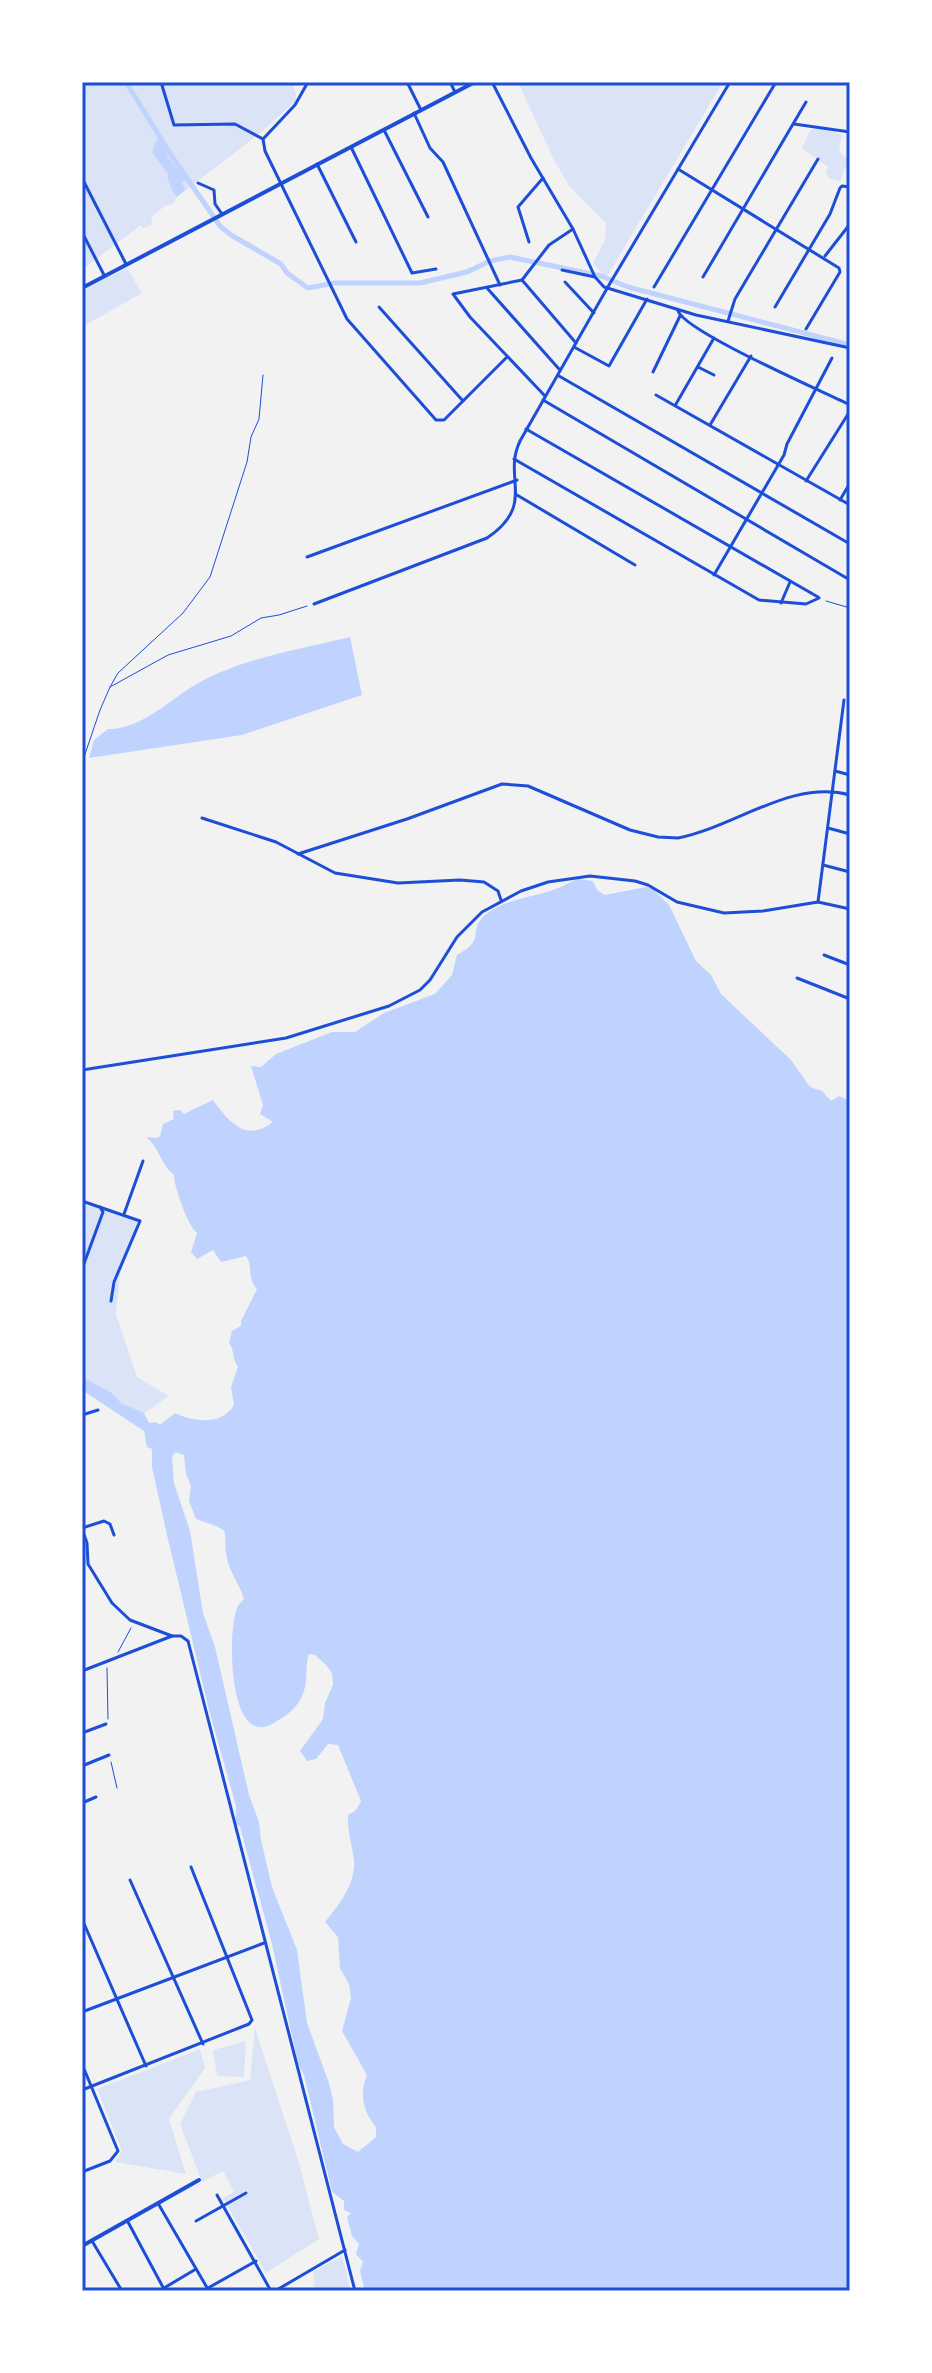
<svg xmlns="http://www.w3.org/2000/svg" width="932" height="2373" font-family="'Titillium Web',sans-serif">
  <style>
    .green { fill: #dbe4f7 }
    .water { fill: #bfd3fe; fill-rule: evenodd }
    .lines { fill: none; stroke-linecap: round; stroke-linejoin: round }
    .canal { stroke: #bfd3fe; stroke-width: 5 }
    .path { stroke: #1d4ed8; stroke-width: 1 }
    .minor { stroke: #1d4ed8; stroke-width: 3 }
    .secondary { stroke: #1d4ed8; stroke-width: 4 }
    .primary { stroke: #1d4ed8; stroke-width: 4 }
    .neatline { fill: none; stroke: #1d4ed8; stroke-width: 3 }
  </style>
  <rect width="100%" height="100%" fill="#f2f2f2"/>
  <g class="green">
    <polygon points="82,82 293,82 297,100 259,134 177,197 173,204 165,206 151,217 153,224 143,228 141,225 82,270"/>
    <polygon points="518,82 723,82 606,278 593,263 605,240 606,223 570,187 554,160"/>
    <polygon points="811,129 830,130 842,135 839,150 843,156 850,157 850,166 844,169 840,181 830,179 826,173 828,167 802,148"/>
    <polygon points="127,268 142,293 82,327 82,291"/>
    <polygon points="82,1200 141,1223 120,1273 116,1314 137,1377 169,1396 144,1413 121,1403 111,1392 82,1377"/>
    <polygon points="255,2028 299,2163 319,2239 266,2273 223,2198 234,2192 223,2171 202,2182 180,2124 196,2092 250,2080"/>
    <polygon points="246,2041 244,2077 217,2076 213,2050"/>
    <polygon points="200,2049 205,2068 169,2119 186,2174 115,2162 122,2151 97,2089"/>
    <polygon points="342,2256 351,2291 315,2291 313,2272"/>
  </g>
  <g class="water">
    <polygon points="157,140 161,141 168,157 185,179 182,183 185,190 177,197 173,192 167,177 169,175 152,152"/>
    <path d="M350,637L362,695L242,735L89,758L94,740L108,729C137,730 166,704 190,688C236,659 297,650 350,637Z"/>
    <path d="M578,879L593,881L597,890L605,895L646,887L653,889L669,905L696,961L711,975L721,994L791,1060L810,1087L822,1091L831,1101L839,1096L847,1100L850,1099V2291H367L364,2288L360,2271L363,2262L356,2254L359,2244L352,2236L347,2217L351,2213L344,2210V2201L332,2192L304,2075L298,2064L272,1944L240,1827L236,1824V1806L209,1710L167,1535L152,1467V1449L147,1447L144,1431L82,1390V1377L111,1392L121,1403L144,1413L149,1423L156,1422L160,1425L175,1413C195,1422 221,1426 234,1405L231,1387L238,1367C232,1359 235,1351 229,1343L232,1331L241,1326V1321L257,1289C246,1277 254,1268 246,1256L221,1262L213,1250L197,1259L191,1252L197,1233C188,1226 174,1187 174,1175C161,1165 159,1147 146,1137L157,1138L160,1136L163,1124L174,1119L173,1111L180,1110L184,1114L213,1100C229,1122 246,1143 273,1122L260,1114L263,1105L251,1066L261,1067L276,1054L332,1032H355L384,1013L435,994L452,975L457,955C487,939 467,933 484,916C506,897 536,898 561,887C567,884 571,881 578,879ZM175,1452L184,1455L186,1474L191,1486L189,1501L196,1519C240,1534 219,1527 228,1563C232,1575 240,1586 244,1599C242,1602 238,1604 237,1608C227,1632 228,1756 277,1721C288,1714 296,1709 302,1696C309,1682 304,1668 309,1654L315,1655L326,1665L332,1673L333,1685L325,1703L323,1719L300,1751L307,1761L316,1759L328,1744L338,1745L361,1801L356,1810L348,1815C347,1831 352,1844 354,1860C356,1883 339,1905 325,1922L338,1937L340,1968L349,1984L351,1998L342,2031L367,2075C359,2094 363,2111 376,2127V2137L358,2152L343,2144L334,2127L333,2100L329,2083L307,2023L297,1950L272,1887L261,1840L259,1822L249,1795L215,1647L203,1613L190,1531L174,1483L172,1457Z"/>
  </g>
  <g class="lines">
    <polyline class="canal" points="126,82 169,152 220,226 231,235 281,264 287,273 308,288 334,283 420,283 467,272 490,261 510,257 601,276 628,287 850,345"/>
    <g class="path">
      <polyline points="826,601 850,608"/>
      <polyline points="110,687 118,673 183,613 210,577 247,462 251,437 259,419 263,375"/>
      <polyline points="82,763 100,710 110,687 168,655 231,636 261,618 279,615 307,606"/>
      <polyline points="118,1652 131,1628"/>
      <polyline points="107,1668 108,1719"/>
      <polyline points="111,1762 117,1788"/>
    </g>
    <g class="minor">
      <polyline points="161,82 174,125 235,124 263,139"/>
      <polyline points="407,82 421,110"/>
      <polyline points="450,82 455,92"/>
      <polyline points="492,82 531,158 573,229 595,277"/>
      <polyline points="414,113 430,148 443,162 500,285"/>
      <polyline points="794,124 850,132"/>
      <polyline points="384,130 428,217"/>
      <polyline points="264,138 295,105 308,82"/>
      <polyline points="263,139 265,151 347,319 436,420 444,420 507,357"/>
      <polyline points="351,147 412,273 436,269"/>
      <polyline points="317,164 356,242"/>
      <polyline points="678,169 839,268 840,272 806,329"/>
      <polyline points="82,178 126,264"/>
      <polyline points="198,183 214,190 215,204 222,214"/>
      <polyline points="82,232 104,275"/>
      <polyline points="529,242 518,207 543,178"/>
      <polyline points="825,256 850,224"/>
      <polyline points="562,270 595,277 604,287 696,315 850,348"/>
      <polyline points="703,277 806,102"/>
      <polyline points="522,280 576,343"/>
      <polyline points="565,282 594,313"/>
      <polyline points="654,287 776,82"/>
      <polyline points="487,288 559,369"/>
      <polyline points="379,307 463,401"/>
      <polyline points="775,307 830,214 840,188 842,186 850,187"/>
      <path d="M678,311C686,332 822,391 850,405"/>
      <polyline points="728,321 735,299 818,159"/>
      <polyline points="574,347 609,366 647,299"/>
      <polyline points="698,367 714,375"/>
      <polyline points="653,372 680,316"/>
      <polyline points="559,376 850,544"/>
      <polyline points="656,395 850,505"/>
      <polyline points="545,396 470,317 453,294 522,280 549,245 573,229"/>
      <polyline points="543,400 850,580"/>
      <polyline points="676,404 714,338"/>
      <polyline points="710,425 751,356"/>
      <polyline points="526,429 818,597"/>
      <polyline points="514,459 759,600 806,604 819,598"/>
      <polyline points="806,481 850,411"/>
      <polyline points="517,495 635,565"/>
      <polyline points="840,500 850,483"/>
      <polyline points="307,557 517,480"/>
      <polyline points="714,575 784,455 787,444 832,358"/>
      <polyline points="781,603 790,582"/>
      <path d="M314,604L487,538C537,504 502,479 520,441L609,285L730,82"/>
      <polyline points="835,771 850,775"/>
      <polyline points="202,818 276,842 335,873 398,883 460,880 484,882 498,891 501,900"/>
      <polyline points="828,828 850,834"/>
      <path d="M298,854L407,819L502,784L528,786L630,830L658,837L678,838C735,827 791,779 850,795"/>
      <polyline points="823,865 850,872"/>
      <polyline points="818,902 844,700"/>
      <polyline points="824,955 850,965"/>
      <polyline points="797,978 850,999"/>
      <polyline points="82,1070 286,1038 389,1006 420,990 430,980 457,937 482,912 521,891 548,882 590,876 635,881 648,885 677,902 724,913 763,911 818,902 850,909"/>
      <polyline points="82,1201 140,1221 114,1282 111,1301"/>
      <polyline points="124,1214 143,1161"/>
      <polyline points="82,1269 103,1212 100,1207"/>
      <polyline points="82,1415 98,1410"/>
      <polyline points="82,1528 104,1521 110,1524 114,1535"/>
      <polyline points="82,1529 87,1543 88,1564 112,1603 130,1620 172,1636"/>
      <polyline points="82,1671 172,1636 181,1636 188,1641 355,2291"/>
      <polyline points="82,1733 106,1724"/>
      <polyline points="82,1766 109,1755"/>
      <polyline points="82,1803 96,1797"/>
      <polyline points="130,1880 203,2044"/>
      <polyline points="82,1919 146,2066"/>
      <polyline points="82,2012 264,1943"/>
      <polyline points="82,2064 118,2151 110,2161 82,2172"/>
      <polyline points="82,2090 249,2024 252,2020 191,1867"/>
      <polyline points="217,2195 271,2291"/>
      <polyline points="159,2205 209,2291"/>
      <polyline points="196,2221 246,2193"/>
      <polyline points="128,2222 165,2291"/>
      <polyline points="92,2241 122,2291"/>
      <polyline points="208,2288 256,2261"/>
      <polyline points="159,2291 196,2269"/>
      <polyline points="275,2291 345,2250"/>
    </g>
    <polyline class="secondary" points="82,2246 199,2180"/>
    <polyline class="primary" points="82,288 475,82"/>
  </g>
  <rect width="932" height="2373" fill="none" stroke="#ffffff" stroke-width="168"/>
  <rect x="84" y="84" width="764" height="2205" class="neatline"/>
</svg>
